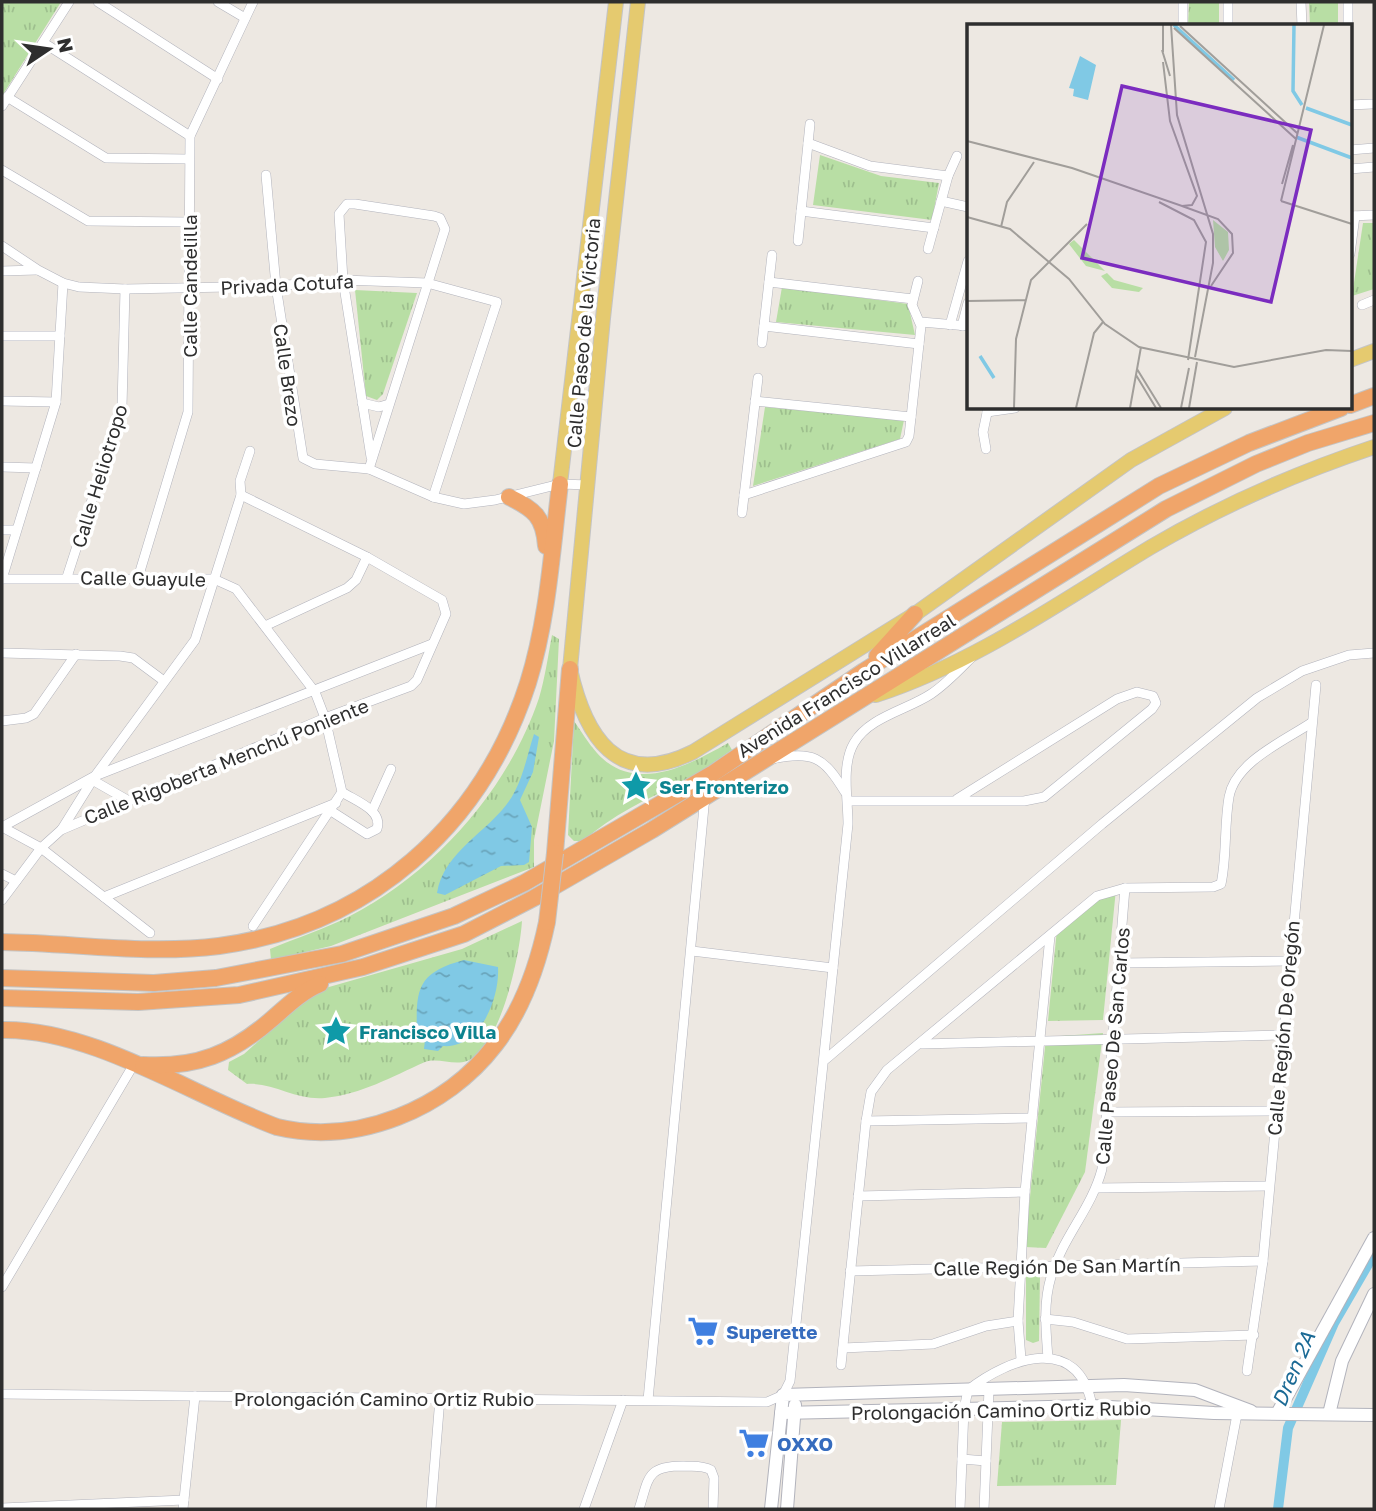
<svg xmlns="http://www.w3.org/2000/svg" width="1376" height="1511" font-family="'Golos Text',sans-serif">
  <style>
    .park { fill: url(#park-tufts) }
    .water { fill: url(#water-ripples) }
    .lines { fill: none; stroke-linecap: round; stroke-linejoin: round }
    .canal { stroke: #80c9e5; stroke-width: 10 }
    .street-casing { stroke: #b2b3bc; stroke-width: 10 }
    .secondary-casing { stroke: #b2b3bc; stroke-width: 14 }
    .primary-casing { stroke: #c4c4c4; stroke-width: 16 }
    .highway-casing { stroke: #c4c4c4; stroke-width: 18 }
    .street { stroke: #fff; stroke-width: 9 }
    .secondary { stroke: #fff; stroke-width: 12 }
    .primary { stroke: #e5ca6f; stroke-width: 14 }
    .highway { stroke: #f0a56a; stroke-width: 16 }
    .highway-bridge-casing { stroke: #c4c4c4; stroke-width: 18; stroke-linecap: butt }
    .highway-bridge { stroke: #f0a56a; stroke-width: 16 }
    .labels { text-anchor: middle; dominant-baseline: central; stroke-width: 7; stroke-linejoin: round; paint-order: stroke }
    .street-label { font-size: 19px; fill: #2e2e2e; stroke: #fff }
    .culture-label { font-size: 19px; font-weight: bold; fill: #0d838f; stroke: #fff; text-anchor: start }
    .shop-label { font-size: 19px; font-weight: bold; fill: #366cbe; stroke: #fff; text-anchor: start }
    .water-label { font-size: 21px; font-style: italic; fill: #1b6a95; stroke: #fff }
    .inset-river { fill: none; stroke: #80c9e5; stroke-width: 3.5 }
    .inset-road { fill: none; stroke: #a19e9a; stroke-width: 2 }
    .view { fill: #7b2cbf; fill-opacity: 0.15; stroke: #7b2cbf; stroke-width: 3.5 }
    .inset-edge { fill: none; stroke: #2e2e2e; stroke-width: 3.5 }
  </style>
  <defs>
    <pattern id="park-tufts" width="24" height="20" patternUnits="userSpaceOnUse" patternTransform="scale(1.75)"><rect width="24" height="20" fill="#b8dea4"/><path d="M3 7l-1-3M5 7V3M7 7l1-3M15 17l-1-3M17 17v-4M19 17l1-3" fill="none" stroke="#9ebf8e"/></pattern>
    <pattern id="water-ripples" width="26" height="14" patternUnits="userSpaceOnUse" patternTransform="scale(1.75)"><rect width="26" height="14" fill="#80c9e5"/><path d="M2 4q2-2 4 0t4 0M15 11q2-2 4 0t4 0" fill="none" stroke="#69a4ba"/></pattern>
  </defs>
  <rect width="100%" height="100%" fill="#ede8e2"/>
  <g class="park">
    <polygon points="4,2 61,2 2,96 2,6"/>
    <polygon points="1189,2 1219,2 1219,26 1188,26"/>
    <polygon points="1309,2 1338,2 1338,26 1310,26"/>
    <polygon points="820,155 881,176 939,183 932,220 813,205"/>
    <polygon points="1363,223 1374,223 1374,289 1352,296"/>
    <polygon points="782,287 908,304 915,335 776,322"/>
    <polygon points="355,290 417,293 383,394 377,400 366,396"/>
    <polygon points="765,407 904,420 900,439 753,486"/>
    <path d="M552,635L559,639L554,741L534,840V867L331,946L271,960L270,949C296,938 325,929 350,916C435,872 508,790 539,698C545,678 548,656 552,635Z"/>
    <path d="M574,721C581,731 588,743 597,753C635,795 689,765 728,743L732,750C716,760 699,775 681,783C648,798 611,816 583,841H574L568,835Z"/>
    <polygon points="1116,889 1103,1020 1048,1021 1057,929 1101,891"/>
    <path d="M522,921C520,954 501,1048 467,1061C453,1066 438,1057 425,1062C391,1077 362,1094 325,1098C297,1101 273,1082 247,1084L228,1070L229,1062L244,1054L315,991L462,949Z"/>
    <polygon points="1103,1033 1085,1172 1046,1248 1025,1247 1046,1037"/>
    <polygon points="1026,1275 1040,1276 1039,1341 1033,1343 1026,1340"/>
    <polygon points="1121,1420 1116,1485 997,1486 1002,1422"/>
  </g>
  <g class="water">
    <path d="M534,734L539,737L533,772L520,800L532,827L529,862L524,865L501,866L445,895L437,893C444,848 497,828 515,791C524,774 528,752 534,734Z"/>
    <path d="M464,960L498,967C500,998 480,1049 443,1046L438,1051L424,1049L425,1040L417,1036C416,991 415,973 464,960Z"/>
  </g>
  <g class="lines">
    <polyline class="canal" points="1278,1509 1288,1428 1334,1323 1374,1254"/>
    <g class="street-casing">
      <g id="street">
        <polyline points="98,2 218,79"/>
        <polyline points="218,2 245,18"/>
        <polyline points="1183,2 1183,26"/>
        <polyline points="1228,2 1228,26"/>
        <polyline points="1301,2 1302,26"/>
        <polyline points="1348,2 1348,26"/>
        <polyline points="44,43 190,136"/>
        <polyline points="7,97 106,158 188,159"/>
        <polyline points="1350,105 1372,104"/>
        <polyline points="2,106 69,2"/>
        <polyline points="808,143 870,166 948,176"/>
        <polyline points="1350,150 1374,148"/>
        <polyline points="1350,169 1374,167"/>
        <polyline points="2,170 88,221 188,222"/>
        <polyline points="266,175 276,286 303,458 315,464 369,469 433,497 464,504 495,500 560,484 589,485"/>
        <polyline points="941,201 968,207"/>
        <polyline points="801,211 934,228"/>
        <polyline points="1351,216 1374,215"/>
        <polyline points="798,241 810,124"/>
        <polyline points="2,246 38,270 63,283 79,287 125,289 276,286 343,280 427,283 497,302 433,497"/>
        <polyline points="928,249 948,176 957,156"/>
        <polyline points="1350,254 1355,216"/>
        <polyline points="2,271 37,270"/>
        <polyline points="769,282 913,299"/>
        <polyline points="1362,305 1374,300"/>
        <polyline points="921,322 968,326"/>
        <polyline points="950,325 968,261"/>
        <polyline points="764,326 919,344"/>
        <polyline points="962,326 968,303"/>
        <polyline points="2,336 60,336"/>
        <polyline points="762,343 772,255"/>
        <polyline points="2,401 56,402"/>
        <polyline points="755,401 911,417"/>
        <polyline points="362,403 379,407 389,404"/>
        <polyline points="987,412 1015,408"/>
        <polyline points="986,449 983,432 988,408"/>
        <polyline points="2,467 36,468"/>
        <polyline points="369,469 445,229 440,218 434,216 355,204 347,204 339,214 343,280 371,457"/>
        <polyline points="744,495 906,442 909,436 921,326 912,305 918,281"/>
        <polyline points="742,513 758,378"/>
        <polyline points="2,530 15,530"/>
        <polyline points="67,577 122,407 125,289"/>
        <polyline points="138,578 188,412 190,136 253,2"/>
        <polyline points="2,579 214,579 236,589 315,692 325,718 342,792 253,926"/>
        <polyline points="2,579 56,402 63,283"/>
        <polyline points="265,626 347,588 356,580 367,557"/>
        <polyline points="2,653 120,656 133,658 164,681"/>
        <polyline points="2,721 26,718 34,714 76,654"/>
        <path d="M772,759C813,751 823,756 845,792"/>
        <polyline points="94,781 129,801"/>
        <polyline points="848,801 1024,801 1044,797 1152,709 1156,703 1153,696 1137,692 1117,699 957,799"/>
        <path d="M331,811L367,834L377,829C383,810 356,801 342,792"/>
        <polyline points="372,811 391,769"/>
        <polyline points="2,827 95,776 432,644"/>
        <polyline points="2,827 41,848 150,933"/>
        <polyline points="62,829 95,776 195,640 241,495 240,481 250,451"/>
        <polyline points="2,874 16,881"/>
        <polyline points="104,897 336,803"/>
        <polyline points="2,900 41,848 61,830 325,718 411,686 417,680 446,614 442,600 367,557 241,495"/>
        <polyline points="692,951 833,968"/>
        <polyline points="1120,963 1289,961"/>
        <polyline points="922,1044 1282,1035"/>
        <polyline points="826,1059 1102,824 1257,698 1302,671 1349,655 1374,653"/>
        <polyline points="1108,1112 1275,1111"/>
        <polyline points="866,1121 1032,1118"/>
        <polyline points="1097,1188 1269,1186"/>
        <polyline points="858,1196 1025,1192"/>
        <polyline points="850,1271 1263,1261"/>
        <polyline points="2,1287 134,1064"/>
        <polyline points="1045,1319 1073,1322 1127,1339 1254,1335"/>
        <polyline points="843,1348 933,1344 986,1326 1018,1321"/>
        <path d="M1048,1358C1046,1332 1043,1303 1051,1277C1062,1238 1092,1208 1102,1169L1125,888"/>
        <polyline points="1021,1359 1018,1321 1025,1192 1050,936"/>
        <path d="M841,1365L866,1121L871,1092L887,1070L1097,896L1125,888L1213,887L1221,884C1227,856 1224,826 1229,797C1235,762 1284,741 1311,723"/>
        <polyline points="1247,1371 1263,1261 1316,685"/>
        <path d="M2,1394L767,1402L783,1395L790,1381L848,824C848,799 841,765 854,743C869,717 907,710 931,694C946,684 959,670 971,658"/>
        <polyline points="648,1400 705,796"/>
        <polyline points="962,1459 986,1461"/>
        <polyline points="2,1508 184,1500"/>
        <polyline points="183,1509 195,1396"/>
        <polyline points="431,1509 440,1398"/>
        <polyline points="584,1509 623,1400"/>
        <path d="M639,1509C649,1478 646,1466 683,1466C693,1467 702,1465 711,1470L714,1478L713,1509"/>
        <path d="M960,1509L964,1409L968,1390C1010,1357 1079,1333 1092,1406"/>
        <polyline points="984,1509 989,1389"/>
        <polyline points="1219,1509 1238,1409"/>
      </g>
    </g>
    <g class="secondary-casing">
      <g id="secondary">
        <polyline points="1278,1412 1374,1238"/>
        <polyline points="781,1413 1092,1406 1214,1413 1374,1415"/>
        <polyline points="1329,1414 1342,1361 1374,1294"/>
        <polyline points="771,1509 783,1395 1124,1385 1195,1390 1251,1411"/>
        <polyline points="787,1509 795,1405"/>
      </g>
    </g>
    <g class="primary-casing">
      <g id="primary">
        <path d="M638,2L603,318L570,669C585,736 617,790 693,752L915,614L1131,460L1225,408"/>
        <polyline points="1350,360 1374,351"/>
        <polyline points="560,484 616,2"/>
        <path d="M876,695C977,662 1061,601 1151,547C1223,505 1296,473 1374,447"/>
      </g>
    </g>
    <g class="highway-casing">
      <g id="highway">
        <polyline points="1350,405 1374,396"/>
        <path d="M509,497C534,509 544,517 546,546"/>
        <polyline points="877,656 915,614"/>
        <polyline points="555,853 570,669"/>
        <path d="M2,942C74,943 146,955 219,946C369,926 482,826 528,683C548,619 552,550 560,484"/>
        <polyline points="2,978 154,983 216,978 342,954 454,916 524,883 712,774 864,671 1159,486 1249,443 1341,408"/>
        <polyline points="2,998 138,1002 239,995 363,967 464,934 534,898 652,830 1166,509 1256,464 1308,443 1374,423"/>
        <path d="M2,1030C92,1028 193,1096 277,1127C357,1146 446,1109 495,1045C523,1009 538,965 547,922"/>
        <path d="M143,1065C196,1068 232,1054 272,1019C287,1006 301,992 320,984"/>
      </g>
    </g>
    <use href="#street" class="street"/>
    <use href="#secondary" class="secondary"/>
    <use href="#primary" class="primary"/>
    <use href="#highway" class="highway"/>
    <g class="highway-bridge-casing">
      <polyline id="highway-bridge" points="547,922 555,853"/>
    </g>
    <use href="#highway-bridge" class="highway-bridge"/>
  </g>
  <defs>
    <g id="sight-bare" transform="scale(2.415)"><path d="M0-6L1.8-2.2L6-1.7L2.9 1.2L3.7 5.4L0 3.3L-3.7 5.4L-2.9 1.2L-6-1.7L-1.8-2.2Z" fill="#0f9aa8" stroke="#fff" stroke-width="2.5" paint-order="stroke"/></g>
    <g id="supermarket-bare" transform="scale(2.415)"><path d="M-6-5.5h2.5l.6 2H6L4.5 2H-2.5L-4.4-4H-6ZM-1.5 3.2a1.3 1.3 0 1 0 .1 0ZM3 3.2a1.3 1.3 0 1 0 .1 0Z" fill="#3f7fe0" stroke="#fff" stroke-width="2.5" paint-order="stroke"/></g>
  </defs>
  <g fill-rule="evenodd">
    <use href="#sight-bare" x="636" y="786"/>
    <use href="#sight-bare" x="336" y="1031"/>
    <use href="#supermarket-bare" x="703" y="1331"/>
    <use href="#supermarket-bare" x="754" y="1443"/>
  </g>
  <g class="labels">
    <g class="street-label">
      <text transform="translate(287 284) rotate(-3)">Privada Cotufa</text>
      <text transform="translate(189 286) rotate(-90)">Calle Candelilla</text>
      <text transform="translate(583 333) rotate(-85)">Calle Paseo de la Victoria</text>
      <text transform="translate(288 375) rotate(82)">Calle Brezo</text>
      <text transform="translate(99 476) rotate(-73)">Calle Heliotropo</text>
      <text transform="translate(143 578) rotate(1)">Calle Guayule</text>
      <text transform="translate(846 685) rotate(-32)">Avenida Francisco Villarreal</text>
      <text transform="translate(226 761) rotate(-22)">Calle Rigoberta Menchú Poniente</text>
      <text transform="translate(1283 1028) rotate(-85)">Calle Región De Oregón</text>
      <text transform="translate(1112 1046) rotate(-85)">Calle Paseo De San Carlos</text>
      <text transform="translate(1057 1266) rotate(-1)">Calle Región De San Martín</text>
      <text x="384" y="1398">Prolongación Camino Ortiz Rubio</text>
      <text transform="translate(1001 1410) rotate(-1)">Prolongación Camino Ortiz Rubio</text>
    </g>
    <g class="culture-label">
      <text x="659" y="786">Ser Fronterizo</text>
      <text x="359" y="1031">Francisco Villa</text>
    </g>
    <g class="shop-label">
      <text x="726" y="1331">Superette</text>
      <text x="777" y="1443">OXXO</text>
    </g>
    <g class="water-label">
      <text transform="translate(1293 1369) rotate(-67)">Dren 2A</text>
    </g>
  </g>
  <g transform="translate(967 24)">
    <rect width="385" height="385" fill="#ede8e2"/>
    <path d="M246,196L261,208L262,226L256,237L248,223ZM107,216L138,247L119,242L102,220ZM140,249L147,256L176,264L172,268L145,264L134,252Z" fill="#b8dea4"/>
    <path d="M113,32L129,41L121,76L106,72L107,65L102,64Z" fill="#80c9e5"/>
    <path class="inset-river" d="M207,1L267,56M327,1L326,67L335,81M339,84L385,101M329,113L385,134M13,332L27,354"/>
    <path class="inset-road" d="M204,1L210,91L246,210V239L228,333M213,2L330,109M207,4L329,115M195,26L203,52M196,28V1M0,117L105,144L215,182L225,181L230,172L203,97L196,38M315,160L326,121M314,177L357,1M314,177L385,200M192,178L227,196L239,218L221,336M215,182L251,195L265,210L266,229L244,262M0,193L43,205L102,255L138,300L172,323L267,343L359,326L385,327M34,203L40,178L67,138M0,277L59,276M170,345L194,384M169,351L189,384M47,384L49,315L64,256L120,200M109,384L127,309L136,298M163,384L174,323M214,384L222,344M222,384L230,338"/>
    <path class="view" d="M155,62L344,106L304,278L115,234Z"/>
    <rect width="385" height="385" class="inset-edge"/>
  </g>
  <rect width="1376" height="1511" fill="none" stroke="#2e2e2e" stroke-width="7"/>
  <g transform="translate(49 49) rotate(77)" stroke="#ffffff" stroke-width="5" paint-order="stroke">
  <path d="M0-5L12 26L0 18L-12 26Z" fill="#2e2e2e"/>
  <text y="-10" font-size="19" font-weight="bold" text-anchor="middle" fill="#2e2e2e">N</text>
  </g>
</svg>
